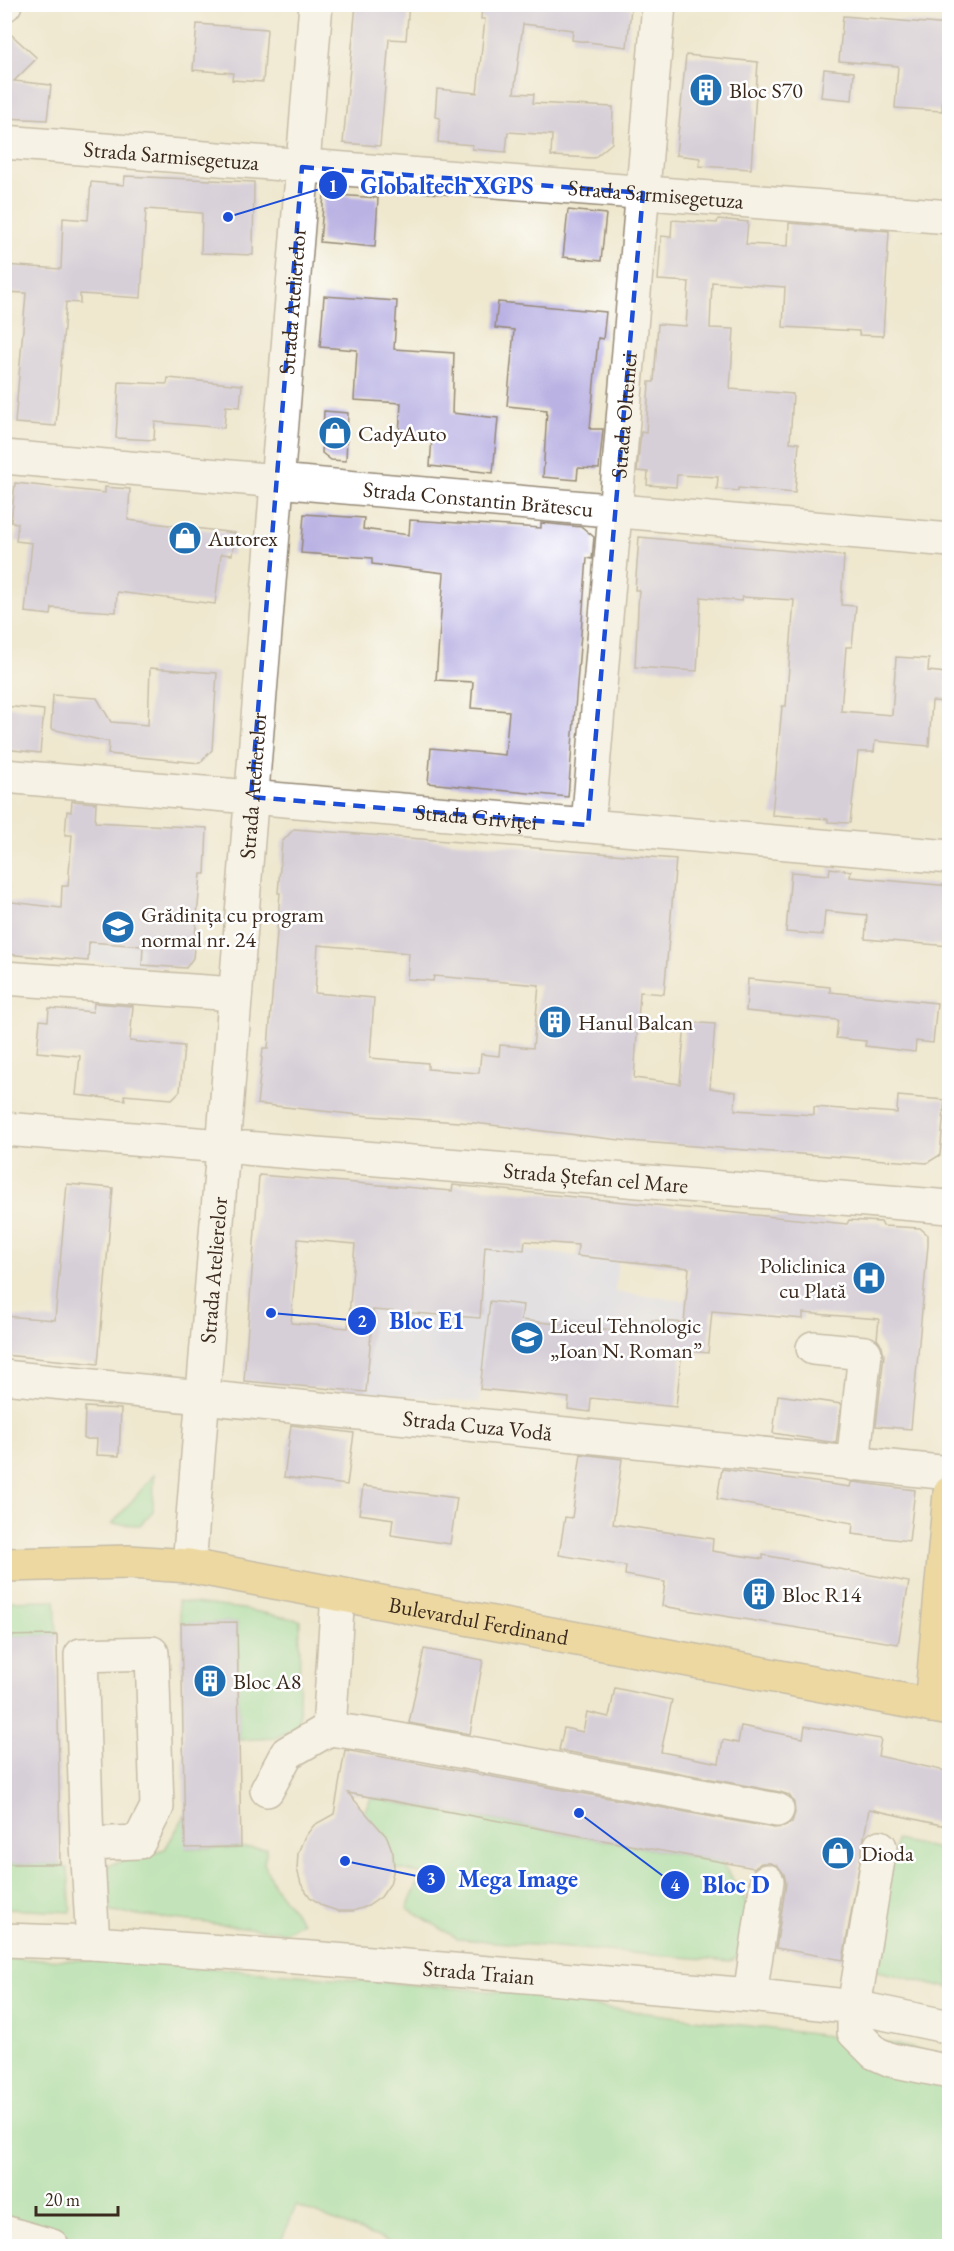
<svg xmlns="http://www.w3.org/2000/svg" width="954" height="2251" font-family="'EB Garamond',serif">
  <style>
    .built { fill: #d4d8f9 }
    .green { fill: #8fe09f; stroke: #65855e; stroke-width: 1.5 }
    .building { fill: #bab2e3; fill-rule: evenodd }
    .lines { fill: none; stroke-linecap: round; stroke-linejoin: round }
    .minor-casing { stroke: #958976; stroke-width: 36 }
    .major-casing { stroke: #958976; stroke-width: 36 }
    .minor { stroke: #fff; stroke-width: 33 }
    .major { stroke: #ebc669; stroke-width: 33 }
    .marked { fill: none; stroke: #1d4ed8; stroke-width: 4.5; stroke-dasharray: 12 8; stroke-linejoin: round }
    .labels { text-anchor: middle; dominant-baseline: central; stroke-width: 5; stroke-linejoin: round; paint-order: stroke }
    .poi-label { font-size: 22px; fill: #3b2a1e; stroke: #fff; text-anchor: start }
    .street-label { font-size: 22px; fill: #3b2a1e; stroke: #fff }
    .leader { fill: none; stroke: #1d4ed8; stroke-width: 2 }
    .callout-dot { fill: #1d4ed8; stroke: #fff; stroke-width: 2 }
    .mark-label { font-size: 18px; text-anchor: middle; font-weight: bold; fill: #fff }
    .callout-label { font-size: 24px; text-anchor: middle; font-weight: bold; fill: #1d4ed8; stroke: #fff; stroke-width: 5; stroke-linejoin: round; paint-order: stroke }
  </style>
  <rect width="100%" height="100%" fill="#fff"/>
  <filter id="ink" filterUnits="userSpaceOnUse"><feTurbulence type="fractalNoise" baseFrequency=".0167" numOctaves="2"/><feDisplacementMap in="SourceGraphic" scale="12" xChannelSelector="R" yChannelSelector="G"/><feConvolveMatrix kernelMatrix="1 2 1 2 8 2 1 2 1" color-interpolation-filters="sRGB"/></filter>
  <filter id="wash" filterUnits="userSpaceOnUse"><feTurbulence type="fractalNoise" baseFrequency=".008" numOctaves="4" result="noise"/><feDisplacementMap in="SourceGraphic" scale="24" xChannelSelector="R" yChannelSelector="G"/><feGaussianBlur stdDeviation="1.35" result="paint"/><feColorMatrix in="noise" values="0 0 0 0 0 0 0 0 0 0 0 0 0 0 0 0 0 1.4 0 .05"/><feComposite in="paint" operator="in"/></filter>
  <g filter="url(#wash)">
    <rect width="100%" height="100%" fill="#efe8cf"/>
    <g class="built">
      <polygon points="93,888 147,893 142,965 88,961"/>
      <polygon points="485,1246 618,1260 615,1292 686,1301 676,1407 592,1398 590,1412 568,1409 568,1398 480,1389 479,1403 366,1392 375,1281 399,1312 479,1318"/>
    </g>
    <g class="green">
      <polygon points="154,1475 153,1511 140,1525 112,1524"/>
      <polygon points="55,1600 57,1635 5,1636 4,1601"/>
      <polygon points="178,1601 243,1609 300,1620 299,1726 275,1738 239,1740 237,1622 181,1623"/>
      <path d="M371,1798L721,1862C738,1887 764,1918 745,1949C742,1953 735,1958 730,1961L458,1939L407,1908L422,1874L394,1868C392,1839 383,1834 361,1817Z"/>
      <polygon points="185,1815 186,1848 267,1848 264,1863 274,1886 302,1922 286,1932 111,1912 108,1865 165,1849"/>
      <polygon points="896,1840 949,1851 949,1988 869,1969"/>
      <polygon points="5,1864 60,1864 68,1869 71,1912 5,1909"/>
      <polygon points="4,1958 141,1962 583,1999 584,2005 899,2045 949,2058 949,2246 401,2246 296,2206 279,2246 5,2246"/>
    </g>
    <g id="blocks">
      <g class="building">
        <polygon points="356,4 409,4 406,40 389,39 380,146 343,143"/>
        <polygon points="482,4 603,4 631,8 627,47 572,40 573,30 523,24 514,93 534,94 533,103 613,107 612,143 594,158 551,156 552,135 508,132 506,152 472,149 473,145 438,142 440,118 435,117 437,89 477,93 485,19 481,19"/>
        <polygon points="843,16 950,25 950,51 946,50 942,111 895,108 898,66 839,61"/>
        <polygon points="197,24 267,29 263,82 232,80 233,73 193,70"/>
        <polygon points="4,28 37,58 14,81 51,85 47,120 4,118"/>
        <polygon points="686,55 758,62 751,169 699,166 700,158 676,155"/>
        <polygon points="824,69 854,72 852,100 821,97"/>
        <polygon points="125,176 254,182 253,255 201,253 202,213 146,209 141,298 80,294 80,303 66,302 56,426 15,423 26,293 4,292 4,265 61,269 63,218 88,220 91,182 124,185"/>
        <polygon points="324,194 378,198 375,247 320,242"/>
        <polygon points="568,210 606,214 601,261 563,257"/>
        <polygon points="718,219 748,222 746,244 788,246 789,223 889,231 883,336 859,335 859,331 783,327 785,287 712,282 710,328 734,329 730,389 793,394 790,442 799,443 795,493 738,488 738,491 717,489 718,477 677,475 676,487 647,485 648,472 637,471 641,432 646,433 649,382 654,382 658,324 686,326 689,282 658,280 661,236 671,237 672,220 717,223"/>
        <polygon points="324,296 397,301 394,349 454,353 452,413 498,418 493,473 430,466 432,437 399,434 401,403 354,400 357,350 320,347"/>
        <polygon points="498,302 606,312 603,339 598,338 590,429 603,429 599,469 578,468 577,480 543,477 547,410 507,406 514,330 495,328"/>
        <polygon points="168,378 242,385 240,407 226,406 224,428 155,422 154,440 116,438 119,382 167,384"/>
        <polygon points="324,411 348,413 346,461 331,460 322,453"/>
        <polygon points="15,483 105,493 105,487 130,489 128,520 235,533 232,555 221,554 215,604 117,592 116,612 52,608 51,615 25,612 32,543 16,541 18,523 11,522"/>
        <polygon points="304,514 364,518 363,529 409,535 410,520 541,528 541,523 582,527 594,537 592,559 587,558 568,797 428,783 431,748 505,755 509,711 471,708 473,682 436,680 444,573 372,564 372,558 301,553"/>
        <polygon points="639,537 844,556 841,605 856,606 852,647 846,647 841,711 892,715 896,657 929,659 928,671 947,673 945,702 932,701 929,746 875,741 874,752 858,752 850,823 828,822 828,819 772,815 782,706 786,706 794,600 742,597 741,601 701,597 697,671 635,667 639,590 635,590"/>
        <polygon points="150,668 217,673 212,750 200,763 108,754 109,742 51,729 53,695 97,698 111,722 148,725"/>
        <polygon points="4,706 44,710 40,753 4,749"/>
        <polygon points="72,801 96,803 95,822 207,828 205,874 201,874 193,958 186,968 142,965 143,946 89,942 88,961 4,954 4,901 61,908 62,886 68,886 72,835 65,835 67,811 71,812"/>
        <path d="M294,829L676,859L664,994L640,992L634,1078L680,1084L685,1022L715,1024L710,1088L736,1092L735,1110L814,1115V1107L897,1113L898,1096L945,1100L940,1155L927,1163L732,1149L629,1141L474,1123L369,1116L257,1104L263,1048H268L280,893H278L282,842ZM318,945L409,953L407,979L433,981L434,976L539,985L533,1048L500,1045L499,1056L481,1054L479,1073L428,1069V1063L370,1058L374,998L315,993Z"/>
        <polygon points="830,868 851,871 850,877 950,886 950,946 865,939 867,915 825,911 823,935 786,932 791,872 829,875"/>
        <polygon points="748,979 830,987 830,992 937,1003 933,1043 916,1041 915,1052 865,1046 866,1041 836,1038 838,1020 746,1011"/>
        <polygon points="94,1003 133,1006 130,1041 184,1046 180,1091 172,1099 124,1095 125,1100 76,1095 80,1056 37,1052 40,1020 48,1021 49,1008 93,1012"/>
        <path d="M259,1175L452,1191L453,1185L847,1224L849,1220L881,1222L883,1226L920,1228L928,1235V1245L911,1429L876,1426L884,1355L882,1346L877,1339L879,1319L803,1313V1319L712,1311L708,1353L682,1350L676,1407L591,1398L590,1412L568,1409L569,1398L480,1389L490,1301L523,1305L521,1320L651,1334L652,1320L684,1323L689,1268L577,1256L578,1245L525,1241L524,1250L485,1246L480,1318L373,1310L366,1392L244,1381ZM298,1239L355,1244L348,1328L291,1323Z"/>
        <polygon points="67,1184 113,1188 98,1364 4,1355 4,1316 55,1320"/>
        <polygon points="778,1395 841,1404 836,1443 773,1433"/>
        <polygon points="85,1407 121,1409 119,1456 96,1455 97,1439 84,1439"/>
        <polygon points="291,1425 354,1433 347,1485 284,1477"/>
        <polygon points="581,1454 622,1459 613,1524 713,1539 712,1551 763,1559 763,1555 909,1582 898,1644 662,1606 665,1582 625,1575 626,1566 559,1555 565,1517 572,1518"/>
        <polygon points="722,1469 850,1487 851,1483 854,1482 915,1490 909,1541 852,1534 853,1523 717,1499"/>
        <polygon points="363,1486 457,1498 450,1544 391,1535 393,1519 359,1514"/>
        <polygon points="237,1622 241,1847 185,1848 181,1623"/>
        <polygon points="57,1635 60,1864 4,1864 4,1636"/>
        <polygon points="424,1649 483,1660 470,1734 409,1723"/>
        <polygon points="615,1688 672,1700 661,1752 719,1763 723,1740 738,1743 741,1726 803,1738 805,1726 881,1739 878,1756 950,1772 950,1810 946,1826 869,1809 843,1960 776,1948 786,1883 784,1874 778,1866 770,1863 761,1863 754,1868 348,1793 387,1837 393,1853 394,1868 390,1884 381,1897 368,1906 353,1911 338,1911 323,1906 310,1897 301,1884 297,1869 298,1853 304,1838 314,1825 334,1814 345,1750 774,1828 784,1827 792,1822 795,1813 794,1803 789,1795 780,1792 559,1750 564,1728 583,1732 587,1712 609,1717"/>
      </g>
    </g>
  </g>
  <g filter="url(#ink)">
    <use href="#blocks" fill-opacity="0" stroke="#958976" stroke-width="1.5"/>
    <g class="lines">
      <g class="minor-casing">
        <g id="minor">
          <polyline points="4,5 5,4"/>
          <path id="s1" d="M4,142L950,217"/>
          <path id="s2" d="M4,457L950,540"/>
          <path id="s3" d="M4,776L950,857"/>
          <path id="s4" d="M588,825L659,4"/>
          <polyline points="4,978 235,994"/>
          <polyline points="4,1129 223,1146"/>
          <path id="s5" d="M245,1148L949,1207"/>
          <polyline points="813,1348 865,1353 853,1464"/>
          <path id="s6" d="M4,1377L950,1473"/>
          <path id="s7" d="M189,1566L316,4"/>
          <polyline points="338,1594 329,1729 378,1736 777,1810"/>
          <polyline points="267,1790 287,1753 329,1729"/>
          <polyline points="87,1844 139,1842 157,1807 152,1653 81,1655 87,1844 93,1943"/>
          <polyline points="880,1847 854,2007 854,2032 875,2053 891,2060 950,2072"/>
          <path id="s8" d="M4,1940L93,1943L311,1958L750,1995L854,2007L950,2027"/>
          <polyline points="750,1995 767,1881"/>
          <polyline points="4,2232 52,2246"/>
        </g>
      </g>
      <g class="major-casing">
        <g id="major">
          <path id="s9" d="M4,1565L129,1562L189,1566L950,1709"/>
          <polyline points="931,1706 950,1493"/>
        </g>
      </g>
      <use href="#minor" class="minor"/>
      <use href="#major" class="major"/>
    </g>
  </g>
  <path d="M0 0H954V2251H0ZM302,167L643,193L588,825L251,797Z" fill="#efe8cf" fill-opacity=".55" fill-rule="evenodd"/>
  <path class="marked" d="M302,167L643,193L588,825L251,797Z"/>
  <defs>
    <g id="building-disc" transform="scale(1.725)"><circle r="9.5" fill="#1f6fb2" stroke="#fff"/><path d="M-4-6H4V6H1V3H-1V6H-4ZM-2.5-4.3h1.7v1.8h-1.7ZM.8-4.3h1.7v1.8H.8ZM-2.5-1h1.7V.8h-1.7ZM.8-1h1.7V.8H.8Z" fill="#fff"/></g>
    <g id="shop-disc" transform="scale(1.725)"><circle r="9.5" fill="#1f6fb2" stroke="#fff"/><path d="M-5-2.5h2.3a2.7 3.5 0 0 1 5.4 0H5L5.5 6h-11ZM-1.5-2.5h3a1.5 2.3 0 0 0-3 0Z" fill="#fff"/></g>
    <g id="school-disc" transform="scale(1.725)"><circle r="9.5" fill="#1f6fb2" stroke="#fff"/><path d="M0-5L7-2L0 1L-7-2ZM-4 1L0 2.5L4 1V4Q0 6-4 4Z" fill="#fff"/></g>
    <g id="hospital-disc" transform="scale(1.725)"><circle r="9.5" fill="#1f6fb2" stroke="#fff"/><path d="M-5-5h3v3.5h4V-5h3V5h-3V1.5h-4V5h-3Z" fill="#fff"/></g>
  </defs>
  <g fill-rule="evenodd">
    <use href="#building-disc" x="706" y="90"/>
    <use href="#shop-disc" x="335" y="433"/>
    <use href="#shop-disc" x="185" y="538"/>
    <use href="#school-disc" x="118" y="927"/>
    <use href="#building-disc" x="555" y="1022"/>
    <use href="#hospital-disc" x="869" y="1278"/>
    <use href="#school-disc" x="527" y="1338"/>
    <use href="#building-disc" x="759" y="1594"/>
    <use href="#building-disc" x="210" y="1681"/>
    <use href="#shop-disc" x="838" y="1853"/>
  </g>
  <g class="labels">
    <g class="poi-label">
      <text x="729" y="90">Bloc S70</text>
      <text x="358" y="433">CadyAuto</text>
      <text x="208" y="538">Autorex</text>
      <text x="141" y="914">Grădinița cu program<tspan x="141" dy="25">normal nr. 24</tspan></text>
      <text x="578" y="1022">Hanul Balcan</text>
      <text x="846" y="1265" text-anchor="end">Policlinica<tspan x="846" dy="25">cu Plată</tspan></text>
      <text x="550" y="1325">Liceul Tehnologic<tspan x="550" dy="25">„Ioan N. Roman”</tspan></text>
      <text x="782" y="1594">Bloc R14</text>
      <text x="233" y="1681">Bloc A8</text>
      <text x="861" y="1853">Dioda</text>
    </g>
    <g class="street-label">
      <text stroke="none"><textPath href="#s1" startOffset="168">Strada Sarmisegetuza</textPath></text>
      <text stroke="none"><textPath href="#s1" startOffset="654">Strada Sarmisegetuza</textPath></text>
      <text stroke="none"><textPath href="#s7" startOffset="1269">Strada Atelierelor</textPath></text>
      <text stroke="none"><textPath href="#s4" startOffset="411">Strada Olteniei</textPath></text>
      <text stroke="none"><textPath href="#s2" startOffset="476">Strada Constantin Brătescu</textPath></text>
      <text stroke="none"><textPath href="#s7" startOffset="783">Strada Atelierelor</textPath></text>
      <text stroke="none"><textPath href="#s3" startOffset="474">Strada Griviței</textPath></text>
      <text stroke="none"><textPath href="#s5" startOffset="352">Strada Ștefan cel Mare</textPath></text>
      <text stroke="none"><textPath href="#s7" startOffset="297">Strada Atelierelor</textPath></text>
      <text stroke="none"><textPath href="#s6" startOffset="476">Strada Cuza Vodă</textPath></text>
      <text stroke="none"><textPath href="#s9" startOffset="480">Bulevardul Ferdinand</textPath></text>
      <text stroke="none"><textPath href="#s8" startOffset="476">Strada Traian</textPath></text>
    </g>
  </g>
  <path class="leader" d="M228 217L333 185M271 1313L362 1321M345 1861L431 1879M579 1813L675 1885"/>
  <g class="callout-dot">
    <circle cx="228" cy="217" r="6"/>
    <circle cx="271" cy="1313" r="6"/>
    <circle cx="345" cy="1861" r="6"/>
    <circle cx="579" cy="1813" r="6"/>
    <circle cx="333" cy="185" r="15"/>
    <circle cx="362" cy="1321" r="15"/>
    <circle cx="431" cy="1879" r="15"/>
    <circle cx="675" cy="1885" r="15"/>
  </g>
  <g class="mark-label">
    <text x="333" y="192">1</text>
    <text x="362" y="1327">2</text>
    <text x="431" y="1885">3</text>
    <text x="675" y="1891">4</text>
  </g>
  <g class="callout-label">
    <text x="447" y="194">Globaltech XGPS</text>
    <text x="427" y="1329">Bloc E1</text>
    <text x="518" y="1887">Mega Image</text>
    <text x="736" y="1893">Bloc D</text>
  </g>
  <rect width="954" height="2251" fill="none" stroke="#fff" stroke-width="24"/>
  <path d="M36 2206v9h82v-9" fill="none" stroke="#3b2a1e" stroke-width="3"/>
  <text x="45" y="2206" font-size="18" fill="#3b2a1e" stroke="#ffffff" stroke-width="4.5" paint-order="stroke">20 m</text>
</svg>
